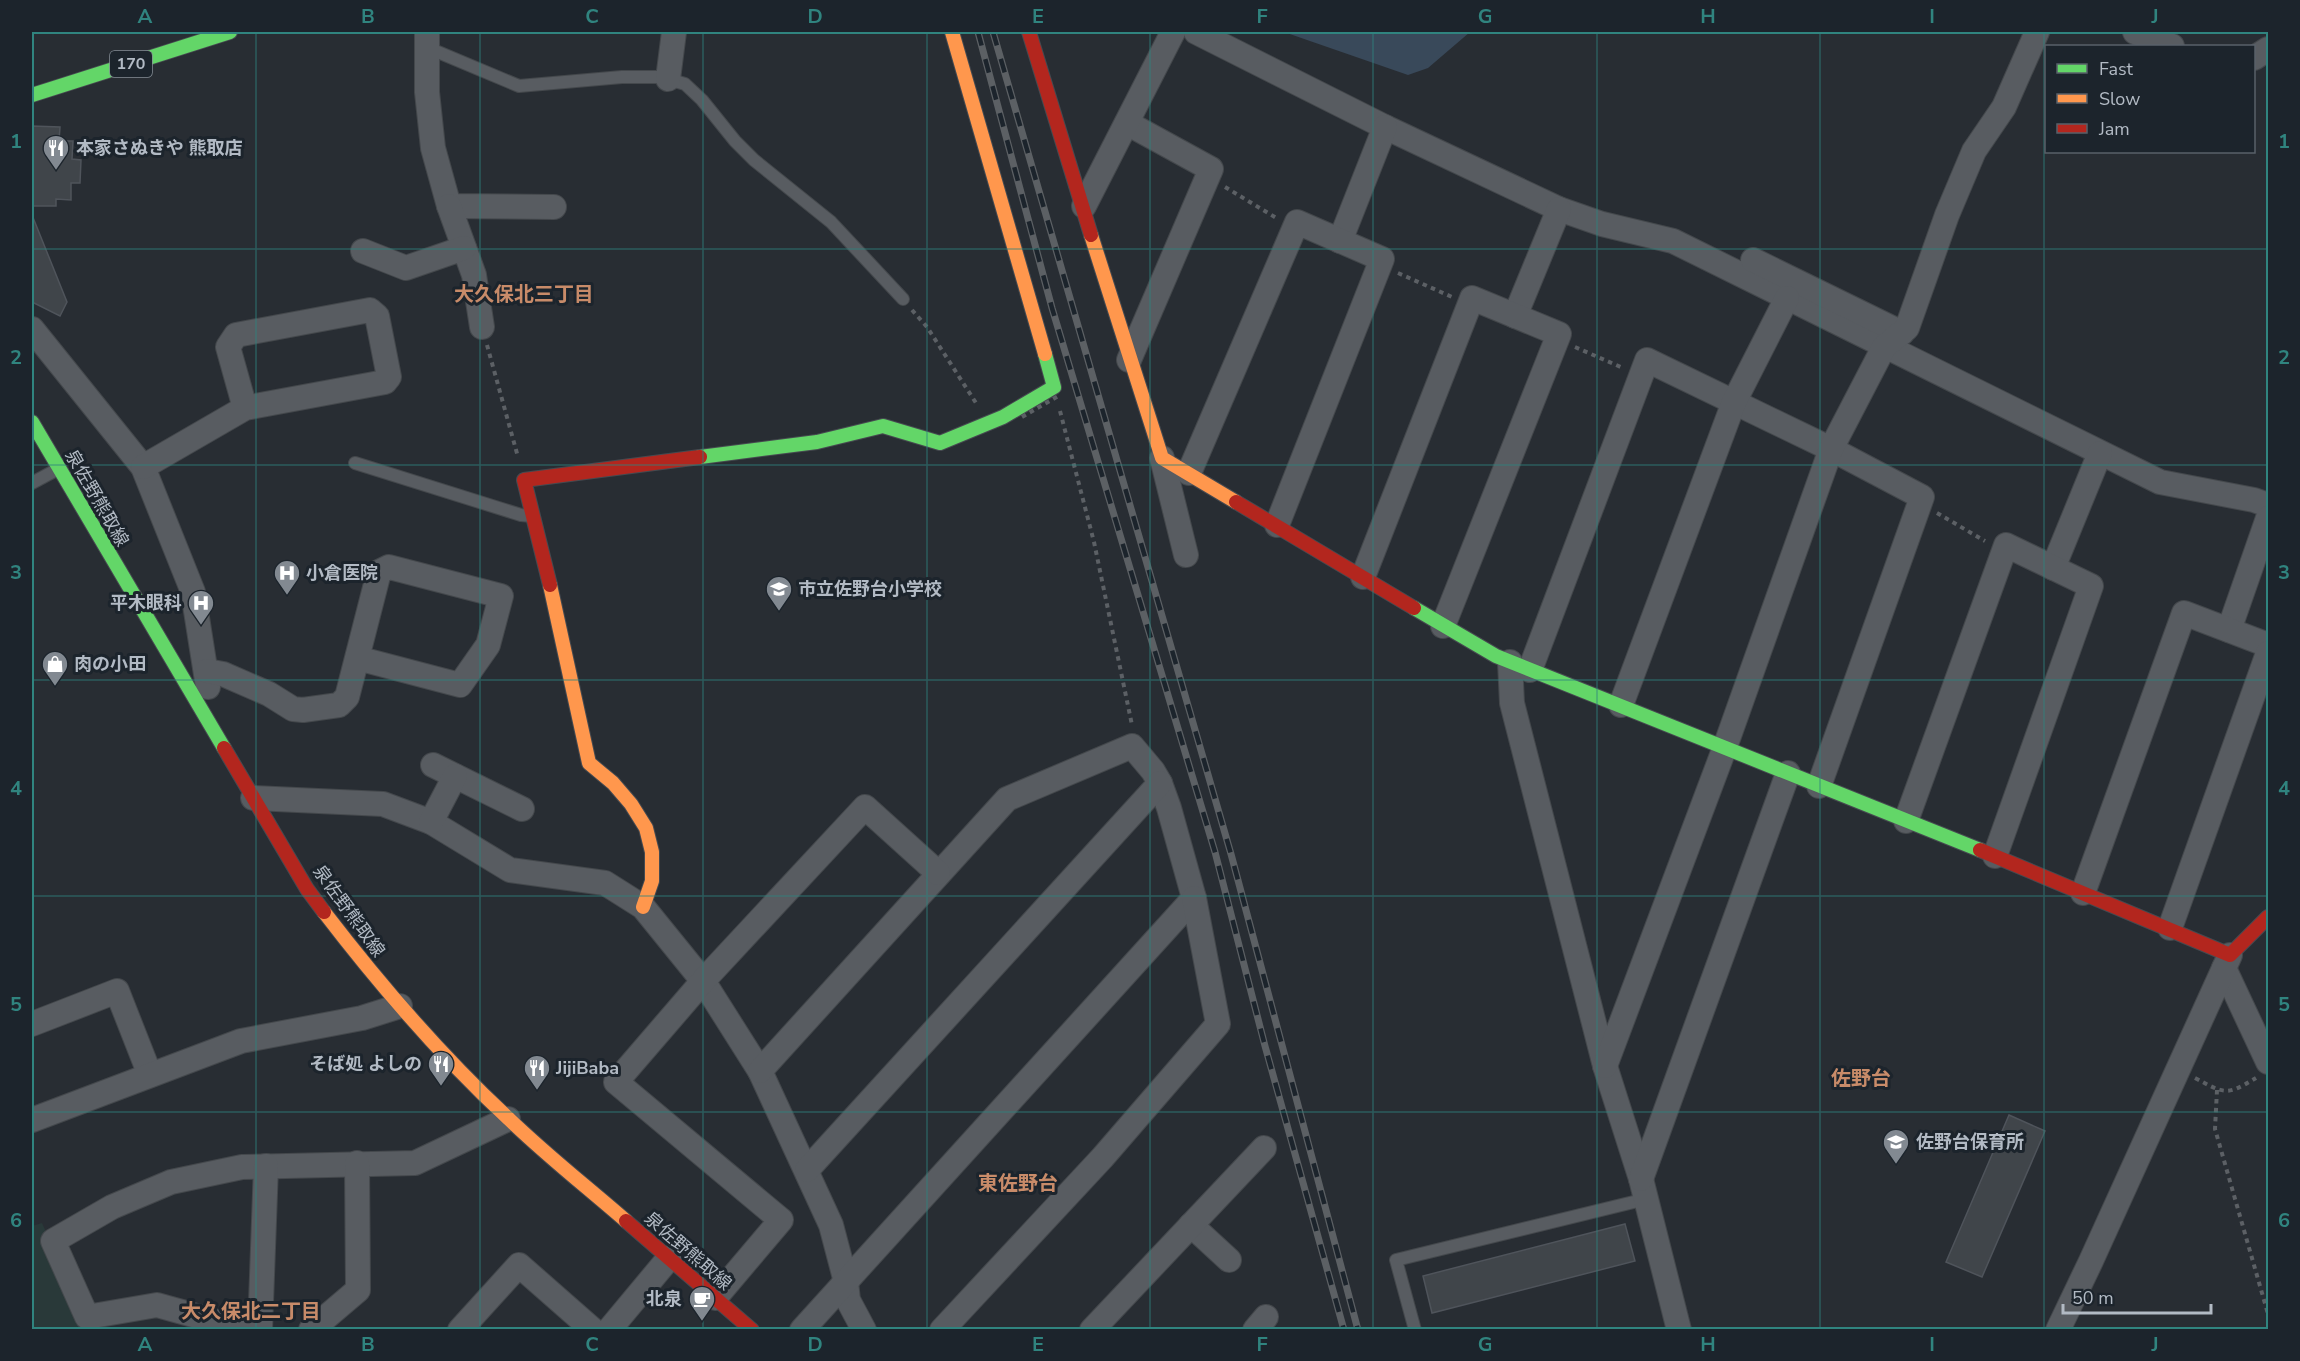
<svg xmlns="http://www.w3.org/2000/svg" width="2300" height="1361" font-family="'Nunito Sans','Noto Sans JP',sans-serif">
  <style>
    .green { fill: #293939 }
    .water { fill: #39495a }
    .building { fill: #40454a; stroke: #4f545b; stroke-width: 1.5 }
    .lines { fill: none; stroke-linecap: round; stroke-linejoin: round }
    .lane-casing { stroke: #44484c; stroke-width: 14 }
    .street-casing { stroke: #44484c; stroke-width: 26 }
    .fast-casing { stroke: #464a50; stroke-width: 16 }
    .slow-casing { stroke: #464a50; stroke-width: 16 }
    .jam-casing { stroke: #464a50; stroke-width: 16 }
    .path { stroke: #5c6065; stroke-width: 4; stroke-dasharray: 4.5 4.5; stroke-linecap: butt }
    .lane { stroke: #585c61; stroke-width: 12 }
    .street { stroke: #585c61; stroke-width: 24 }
    .fast { stroke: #63d668; stroke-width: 14 }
    .slow { stroke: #ff974d; stroke-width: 14 }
    .jam { stroke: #b3261e; stroke-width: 14 }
    .rail-casing { stroke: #5c6064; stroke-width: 7 }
    .rail { stroke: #1c242c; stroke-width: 4.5; stroke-dasharray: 14; stroke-linecap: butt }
    .path-bridge { stroke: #5c6065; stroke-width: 4; stroke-dasharray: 4.5 4.5; stroke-linecap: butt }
    .grid { fill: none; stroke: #30847f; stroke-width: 1.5; stroke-opacity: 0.55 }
    .labels { text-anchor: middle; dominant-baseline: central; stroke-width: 6; stroke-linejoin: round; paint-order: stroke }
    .shield { fill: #1c242c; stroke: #858d96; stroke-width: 1.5 }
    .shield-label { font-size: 16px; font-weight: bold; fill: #b2bac4 }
    .poi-label { font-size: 18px; font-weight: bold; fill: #b2bac4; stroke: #1c242c; text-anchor: start }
    .street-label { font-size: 18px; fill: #b2bac4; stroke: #1c242c }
    .neighbourhood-label { font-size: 20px; font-weight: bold; fill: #c88b69; stroke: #1c242c }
    .neatline { fill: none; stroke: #30847f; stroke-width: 2 }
    .grid-label { font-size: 20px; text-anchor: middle; font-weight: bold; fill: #30847f }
  </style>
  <rect width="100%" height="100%" fill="#282d33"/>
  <polygon class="green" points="42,1223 89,1329 32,1329 32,1226"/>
  <polygon class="water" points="1284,32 1470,32 1428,68 1408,75"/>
  <g class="building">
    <polygon points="32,126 60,127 59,141 73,141 72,159 81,160 80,183 71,183 71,200 56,199 56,206 32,206"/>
    <polygon points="32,215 67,302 60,316 32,302"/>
    <polygon points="2009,1115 2045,1131 1982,1277 1946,1262"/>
    <polygon points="1625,1224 1635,1261 1432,1313 1423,1276"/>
  </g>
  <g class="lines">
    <g class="lane-casing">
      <g id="lane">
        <polyline points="426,47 519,86 622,77 661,77 685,84 702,100 735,141 754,160 831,222 903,299"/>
        <polyline points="355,463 521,515 532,516"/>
        <polyline points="32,483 58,469"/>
        <polyline points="1415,1330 1396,1260 1646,1199"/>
      </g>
    </g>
    <g class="street-casing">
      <g id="street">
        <polyline points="427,32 427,92 433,148 449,206 554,207"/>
        <polyline points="1196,32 1385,127 1559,209 1602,224 1673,241 2160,482 2254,500 2268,505"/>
        <polyline points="2135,32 2172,46"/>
        <polyline points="2254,58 2268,49"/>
        <polyline points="668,79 674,32"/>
        <polyline points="1127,123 1211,169 1129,360"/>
        <polyline points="449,206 474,275 482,327"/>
        <polyline points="1084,206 1173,32"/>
        <polyline points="1340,241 1385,127"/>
        <polyline points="363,251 406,268 464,248"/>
        <polyline points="1753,260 1902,333"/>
        <polyline points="1515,316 1559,209"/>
        <polyline points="32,329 143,467 193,592 208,687"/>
        <polyline points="1162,458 1186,555"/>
        <polyline points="143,467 245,408 385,382 389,377 377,316 370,310 236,335 228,347 245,408"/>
        <polyline points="1189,473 1297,222 1382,259 1277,525"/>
        <polyline points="2053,568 2100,453"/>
        <polyline points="1363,577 1472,298 1559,334 1443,626"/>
        <polyline points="2229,630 2268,518"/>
        <polyline points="1510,662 1512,703 1605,1066 1641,1179 1679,1330"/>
        <polyline points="1530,670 1647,360 1831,449 1922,497 1819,786"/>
        <polyline points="207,671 223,674 269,694 293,709 303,710 339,705 347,697 379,572 389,567 501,596 488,645 460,685 357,658"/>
        <polyline points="1621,705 1734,402 1787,298"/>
        <polyline points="433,765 522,809"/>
        <polyline points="253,798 383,804 431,822 510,870 605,883 643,907 703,981 760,1071 831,1225 846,1282 848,1300 864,1330"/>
        <polyline points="1906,821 2006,545 2091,586 1995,856"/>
        <polyline points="431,822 455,776"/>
        <polyline points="2083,893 2184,613 2268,645"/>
        <polyline points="2170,928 2268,653"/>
        <polyline points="2224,968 2268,1062"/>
        <polyline points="32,1024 117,991 150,1075"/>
        <polyline points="1605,1066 1725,747 1831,449 1884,347 1907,328 1947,215 1974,151 2004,107 2037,32"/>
        <polyline points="760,1071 1007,799 1132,746 1153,771 1160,783 1169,808 1194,898 802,1330"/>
        <polyline points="32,1120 241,1041 362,1018 400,1006"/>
        <polyline points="807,1170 1160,783"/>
        <polyline points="1641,1179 1788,773"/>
        <polyline points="1191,1225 1229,1260"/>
        <polyline points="715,1298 781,1220 616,1082 703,981 865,807 938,873"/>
        <polyline points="247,1330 157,1305 87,1317 53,1241 112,1207 171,1182 242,1167 415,1163 508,1119"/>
        <polyline points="260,1330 266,1166"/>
        <polyline points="311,1330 358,1290 357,1163"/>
        <polyline points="460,1330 519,1265 593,1330"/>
        <polyline points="609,1330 669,1258"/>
        <polyline points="942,1330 1103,1157 1218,1024 1194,898"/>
        <polyline points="1092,1330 1264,1148"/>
        <polyline points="1255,1330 1266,1317"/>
        <polyline points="2058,1330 2091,1261 2230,955"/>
      </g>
    </g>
    <g class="fast-casing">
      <g id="fast">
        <polyline points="32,95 230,32"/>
        <polyline points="32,422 224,748"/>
        <polyline points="700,457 817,442 883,426 940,443 1003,417 1054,387 1045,354"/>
        <polyline points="1414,608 1496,656 1980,850"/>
      </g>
    </g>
    <g class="slow-casing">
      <g id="slow">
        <polyline points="952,32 1045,354"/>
        <polyline points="1091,235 1162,458 1236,502"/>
        <polyline points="550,585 589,763 613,783 631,804 646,828 652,852 652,881 643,907"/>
        <path d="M324,912C380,985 441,1056 509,1119C546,1155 587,1187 626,1221"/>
      </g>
    </g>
    <g class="jam-casing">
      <g id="jam">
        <polyline points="1029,32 1091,235"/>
        <polyline points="1236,502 1414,608"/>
        <polyline points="550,585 524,480 700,457"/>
        <polyline points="224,748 307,889 324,912"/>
        <polyline points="1980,850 2230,955 2268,917"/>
        <polyline points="626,1221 752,1330"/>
      </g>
    </g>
    <g class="path">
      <polyline points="1225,187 1278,219"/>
      <polyline points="1398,273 1452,297"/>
      <polyline points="912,310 927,327 976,403"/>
      <polyline points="487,345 518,457"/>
      <polyline points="1575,347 1623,368"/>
      <polyline points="1060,411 1094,542 1132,725"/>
      <polyline points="1937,513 1985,541"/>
      <path d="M2195,1078C2225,1094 2226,1096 2256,1078"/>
      <polyline points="2217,1090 2215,1129 2268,1314"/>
    </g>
    <use href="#lane" class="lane"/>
    <use href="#street" class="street"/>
    <use href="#fast" class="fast"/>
    <use href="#slow" class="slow"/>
    <use href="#jam" class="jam"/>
    <g class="rail-casing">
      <g id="rail">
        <polyline points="978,32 1052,308 1215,852 1265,1046 1344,1330"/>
        <polyline points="993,32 1231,854 1358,1330"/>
      </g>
    </g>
    <use href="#rail" class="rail"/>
    <polyline class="path-bridge" points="1022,417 1060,395"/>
  </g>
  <path class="grid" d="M256,32V1330M480,32V1330M703,32V1330M927,32V1330M1150,32V1330M1373,32V1330M1597,32V1330M1820,32V1330M2044,32V1330M32,249H2268M32,465H2268M32,680H2268M32,896H2268M32,1112H2268"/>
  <defs>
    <g id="restaurant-pin" transform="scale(1.35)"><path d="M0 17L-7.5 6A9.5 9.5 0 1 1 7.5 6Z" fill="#828991" stroke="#1c242c"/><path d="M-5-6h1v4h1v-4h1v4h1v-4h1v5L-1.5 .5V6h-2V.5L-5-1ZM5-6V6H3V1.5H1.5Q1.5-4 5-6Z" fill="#fff"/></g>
    <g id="hospital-pin" transform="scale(1.35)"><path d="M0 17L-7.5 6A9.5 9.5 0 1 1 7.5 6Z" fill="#828991" stroke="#1c242c"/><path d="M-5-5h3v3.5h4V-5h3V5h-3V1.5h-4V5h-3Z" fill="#fff"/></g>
    <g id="school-pin" transform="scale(1.35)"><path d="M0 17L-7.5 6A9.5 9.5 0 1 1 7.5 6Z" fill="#828991" stroke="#1c242c"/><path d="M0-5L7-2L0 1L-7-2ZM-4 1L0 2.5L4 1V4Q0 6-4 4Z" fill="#fff"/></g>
    <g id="shop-pin" transform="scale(1.35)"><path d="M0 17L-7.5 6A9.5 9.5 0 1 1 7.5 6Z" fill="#828991" stroke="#1c242c"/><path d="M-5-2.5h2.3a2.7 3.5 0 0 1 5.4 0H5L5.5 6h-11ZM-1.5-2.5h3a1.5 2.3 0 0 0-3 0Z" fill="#fff"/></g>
    <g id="cafe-pin" transform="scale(1.35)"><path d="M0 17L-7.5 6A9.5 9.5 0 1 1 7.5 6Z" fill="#828991" stroke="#1c242c"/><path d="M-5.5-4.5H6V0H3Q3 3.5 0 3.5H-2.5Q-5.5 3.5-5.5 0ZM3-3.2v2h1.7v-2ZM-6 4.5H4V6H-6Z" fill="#fff"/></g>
  </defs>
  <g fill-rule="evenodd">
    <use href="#restaurant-pin" x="56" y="148"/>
    <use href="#hospital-pin" x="287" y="573"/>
    <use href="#school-pin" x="779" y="589"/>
    <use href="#hospital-pin" x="201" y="603"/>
    <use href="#shop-pin" x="55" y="664"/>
    <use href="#restaurant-pin" x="441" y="1064"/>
    <use href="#restaurant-pin" x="537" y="1068"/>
    <use href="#school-pin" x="1896" y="1142"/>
    <use href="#cafe-pin" x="702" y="1299"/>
  </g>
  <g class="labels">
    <rect class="shield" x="110" y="51" width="42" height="26" rx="4.5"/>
    <g class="shield-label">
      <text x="131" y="64">170</text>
    </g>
    <g class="poi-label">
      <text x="76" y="148">本家さぬきや 熊取店</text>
      <text x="306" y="573">小倉医院</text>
      <text x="798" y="589">市立佐野台小学校</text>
      <text x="182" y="603" text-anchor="end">平木眼科</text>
      <text x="74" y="664">肉の小田</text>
      <text x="422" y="1064" text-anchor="end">そば処 よしの</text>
      <text x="556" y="1068">JijiBaba</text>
      <text x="1916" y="1142">佐野台保育所</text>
      <text x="682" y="1299" text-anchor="end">北泉</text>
    </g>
    <g class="street-label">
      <text transform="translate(97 498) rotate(60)">泉佐野熊取線</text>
      <text transform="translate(349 911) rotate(54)">泉佐野熊取線</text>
      <text transform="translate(688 1251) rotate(41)">泉佐野熊取線</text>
    </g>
    <g class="neighbourhood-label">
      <text x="524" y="294">大久保北三丁目</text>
      <text x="1861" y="1078">佐野台</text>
      <text x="1018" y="1183">東佐野台</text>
      <text x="251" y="1311">大久保北二丁目</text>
    </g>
  </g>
  <rect width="2300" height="1361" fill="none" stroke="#1c242c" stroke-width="66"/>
  <rect x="2045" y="45" width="210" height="108" fill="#1c242c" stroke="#586069" stroke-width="1.5"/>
  <rect x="2057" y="64" width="30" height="9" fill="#63d668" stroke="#586069" stroke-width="1.5"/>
  <text x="2099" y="75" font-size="18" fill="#b2bac4">Fast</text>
  <rect x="2057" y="94" width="30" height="9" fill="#ff974d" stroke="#586069" stroke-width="1.5"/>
  <text x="2099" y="105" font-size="18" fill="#b2bac4">Slow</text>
  <rect x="2057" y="124" width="30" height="9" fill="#b3261e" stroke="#586069" stroke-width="1.5"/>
  <text x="2099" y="135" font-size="18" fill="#b2bac4">Jam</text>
  <path d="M2063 1304v9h148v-9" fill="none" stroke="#b2bac4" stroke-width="3"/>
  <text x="2072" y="1304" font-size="18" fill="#b2bac4" stroke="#1c242c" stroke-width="4.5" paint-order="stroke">50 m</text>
  <rect x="33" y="33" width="2234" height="1295" class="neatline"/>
  <g class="grid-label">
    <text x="145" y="23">A</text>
    <text x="368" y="23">B</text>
    <text x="592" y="23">C</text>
    <text x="815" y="23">D</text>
    <text x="1038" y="23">E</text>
    <text x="1262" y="23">F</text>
    <text x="1485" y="23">G</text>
    <text x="1708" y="23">H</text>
    <text x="1932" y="23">I</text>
    <text x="2155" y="23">J</text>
    <text x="16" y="148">1</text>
    <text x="2284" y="148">1</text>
    <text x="16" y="364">2</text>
    <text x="2284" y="364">2</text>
    <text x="16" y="579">3</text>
    <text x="2284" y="579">3</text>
    <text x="16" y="795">4</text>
    <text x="2284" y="795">4</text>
    <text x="16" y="1011">5</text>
    <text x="2284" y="1011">5</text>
    <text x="16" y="1227">6</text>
    <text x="2284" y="1227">6</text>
    <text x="145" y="1351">A</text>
    <text x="368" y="1351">B</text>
    <text x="592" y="1351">C</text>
    <text x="815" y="1351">D</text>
    <text x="1038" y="1351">E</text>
    <text x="1262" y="1351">F</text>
    <text x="1485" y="1351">G</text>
    <text x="1708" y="1351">H</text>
    <text x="1932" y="1351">I</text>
    <text x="2155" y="1351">J</text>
  </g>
</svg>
